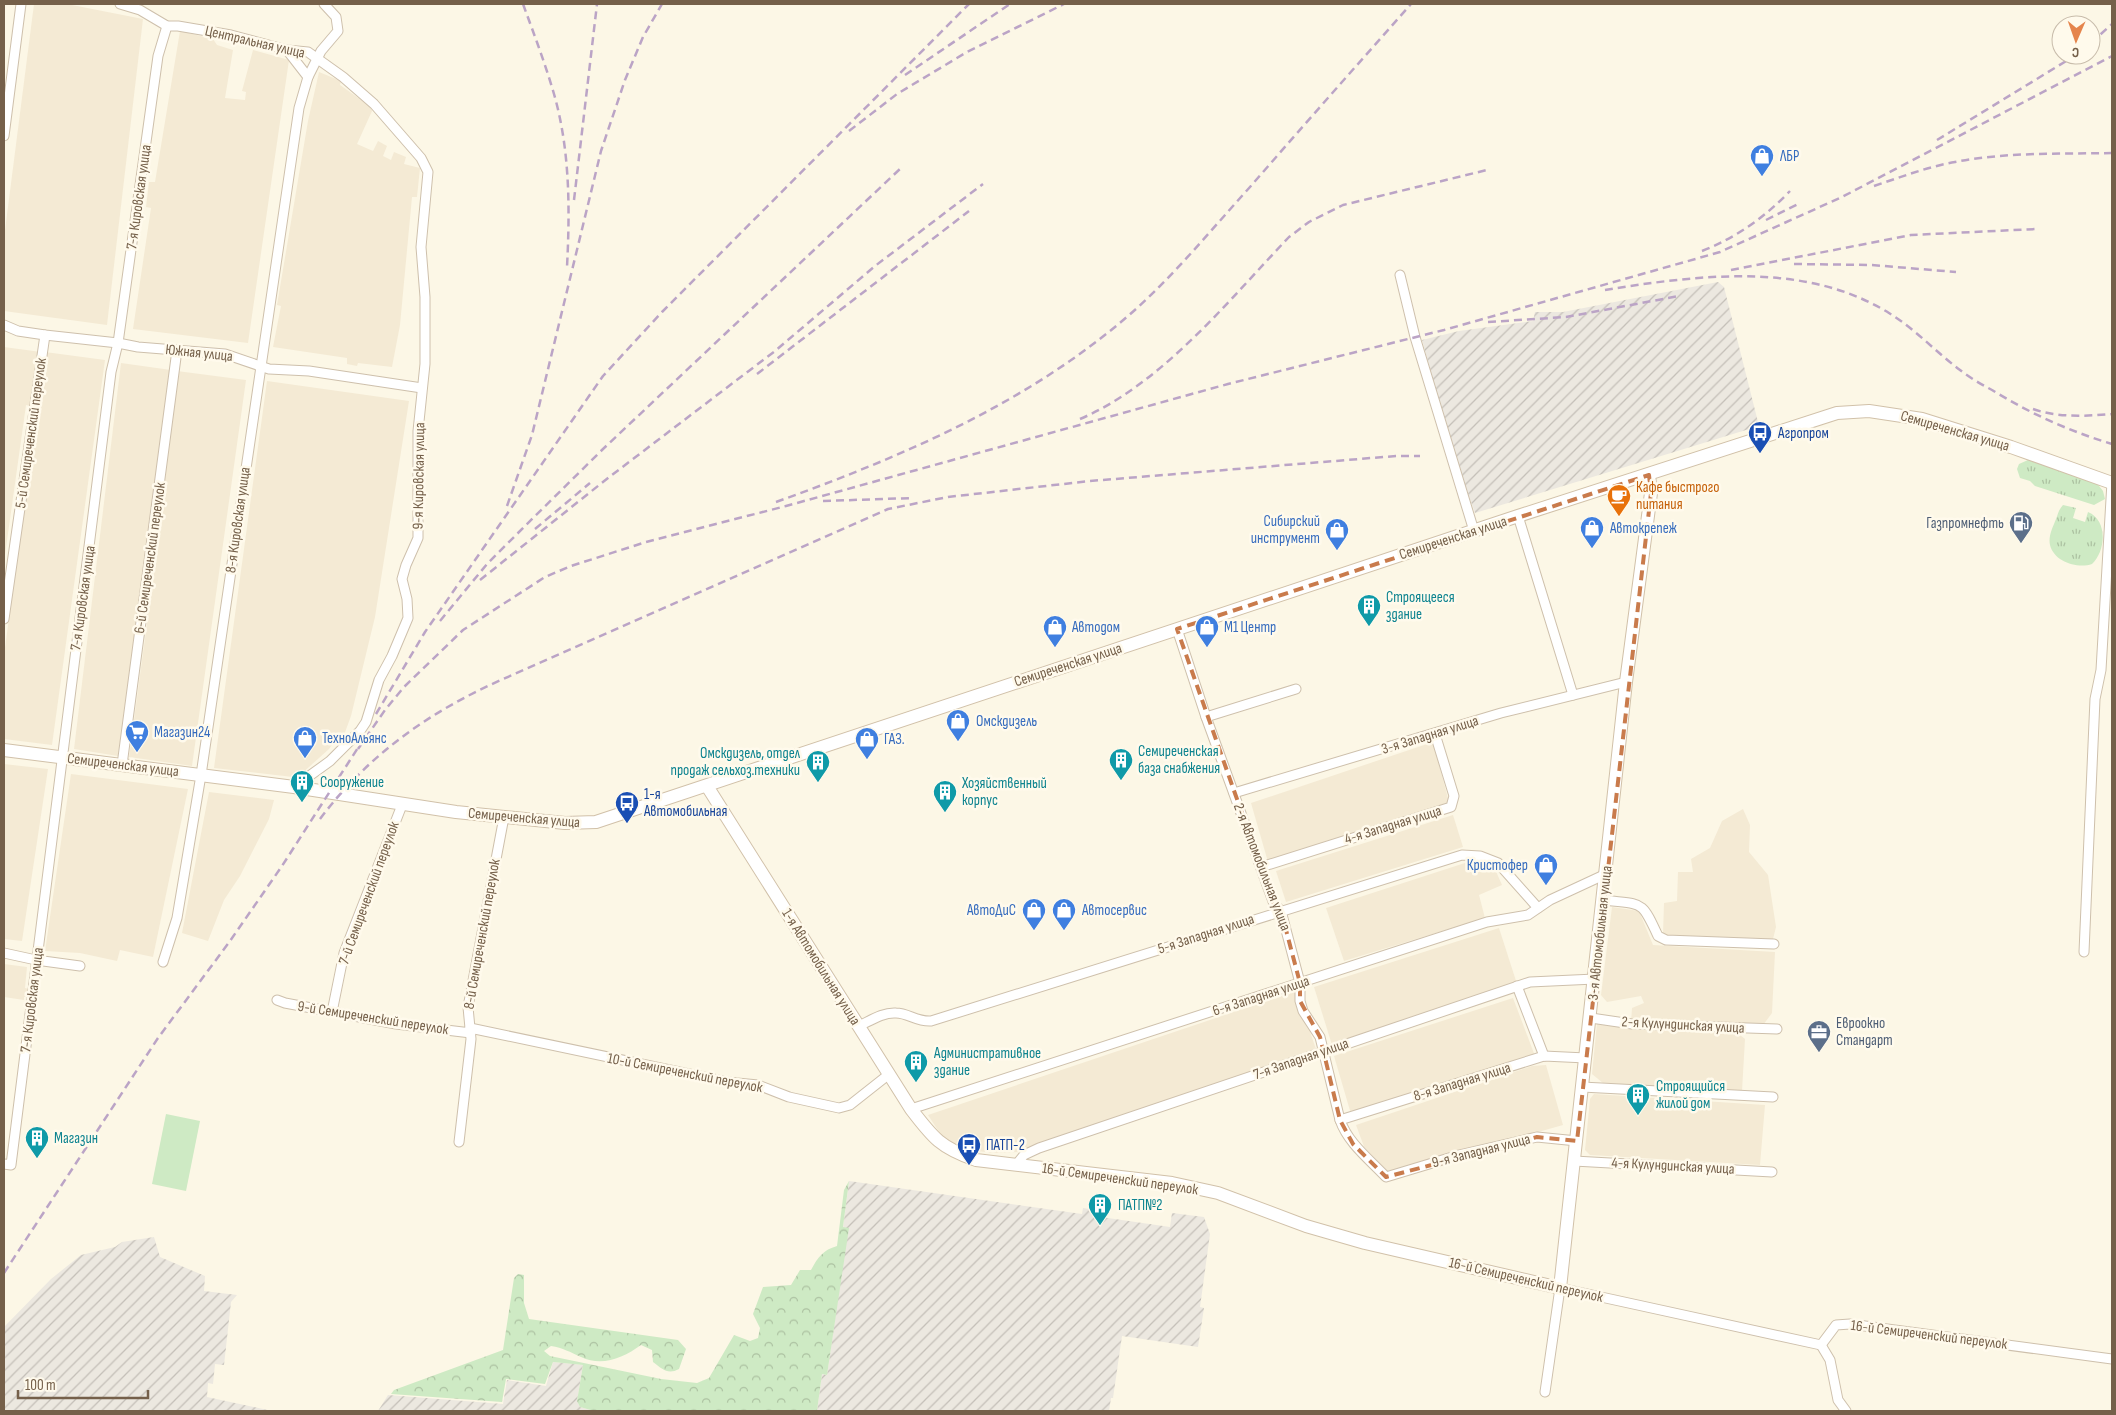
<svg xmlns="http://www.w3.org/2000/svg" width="2116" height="1415" font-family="'Sofia Sans Condensed',sans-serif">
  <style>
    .residential { fill: #f4ead4 }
    .industrial { fill: url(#industrial-furrows) }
    .grass { fill: url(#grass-tufts) }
    .forest { fill: url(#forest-crowns) }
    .park { fill: #ceeac4 }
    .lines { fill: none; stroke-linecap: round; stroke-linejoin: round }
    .street-casing { stroke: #cec0ac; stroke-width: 11 }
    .secondary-casing { stroke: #d1c1a9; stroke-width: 14 }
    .street { stroke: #fff; stroke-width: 9 }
    .secondary { stroke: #fff; stroke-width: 12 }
    .rail { stroke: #bba4c6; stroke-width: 2.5; stroke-dasharray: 8 5; stroke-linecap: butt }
    .marked { fill: none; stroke: #c97b4c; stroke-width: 4; stroke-dasharray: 10 6; stroke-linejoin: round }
    .labels { text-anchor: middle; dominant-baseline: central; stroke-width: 5; stroke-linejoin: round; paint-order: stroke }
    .street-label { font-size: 15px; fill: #75604a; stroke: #fffaec }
    .shop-label { font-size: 15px; fill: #366cbe; stroke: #fffaec; text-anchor: start }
    .transit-label { font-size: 15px; fill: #164399; stroke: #fffaec; text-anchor: start }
    .food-label { font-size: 15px; fill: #c56008; stroke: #fffaec; text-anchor: start }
    .service-label { font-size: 15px; fill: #4e5e75; stroke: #fffaec; text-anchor: end }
    .culture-label { font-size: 15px; fill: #0d838f; stroke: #fffaec; text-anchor: start }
  </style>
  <defs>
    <pattern id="industrial-furrows" width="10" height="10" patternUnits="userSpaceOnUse" patternTransform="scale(1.25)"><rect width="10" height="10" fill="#ece8e0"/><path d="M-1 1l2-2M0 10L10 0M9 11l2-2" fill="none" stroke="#c4bfb8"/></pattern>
    <pattern id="grass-tufts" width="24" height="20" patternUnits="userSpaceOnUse" patternTransform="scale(1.25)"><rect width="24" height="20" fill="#ceeac4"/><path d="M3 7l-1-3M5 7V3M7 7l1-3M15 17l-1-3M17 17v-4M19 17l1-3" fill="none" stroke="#acc1a1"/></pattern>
    <pattern id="forest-crowns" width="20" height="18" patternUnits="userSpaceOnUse" patternTransform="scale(1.25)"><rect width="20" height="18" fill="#ceeac4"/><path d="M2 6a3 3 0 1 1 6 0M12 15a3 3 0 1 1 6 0" fill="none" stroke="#acc1a1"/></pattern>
  </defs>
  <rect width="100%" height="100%" fill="#fcf7e6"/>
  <g class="residential">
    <polygon points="34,4 67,4 143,19 107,325 4,311 4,238"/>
    <polygon points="180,31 213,39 217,45 233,50 225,98 245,100 246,92 242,91 253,50 289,60 248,343 133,329 151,208 146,207 149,182 155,182"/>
    <polygon points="319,72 341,81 340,85 371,107 372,111 357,144 373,151 378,141 387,146 383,156 391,160 394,152 406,157 404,164 420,168 417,197 412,197 400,325 392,367 358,363 357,366 347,364 347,358 273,347 281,306 277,305 308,121"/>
    <polygon points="4,347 41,352 31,406 26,405 4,562"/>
    <polygon points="45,352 105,360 52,745 4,739 4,655"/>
    <polygon points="121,363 171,370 118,756 74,749"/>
    <polygon points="177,371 246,380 192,766 129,757 155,564"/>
    <polygon points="267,381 409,401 375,617 351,716 344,735 340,734 329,749 299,776 293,777 214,768"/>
    <polygon points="1433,742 1449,802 1268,862 1251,803"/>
    <polygon points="4,764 48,769 22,941 4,939"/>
    <polygon points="71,774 188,789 153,957 120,950 117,961 80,953 45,951"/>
    <polygon points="209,792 274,800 269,819 240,876 224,900 208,941 182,933"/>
    <polygon points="1743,809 1750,825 1749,852 1768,875 1776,927 1773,939 1670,938 1663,934 1664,903 1677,901 1678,872 1693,872 1691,859 1710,848 1722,821"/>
    <polygon points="1453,815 1463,847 1286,902 1276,871"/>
    <polygon points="1468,862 1494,867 1502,885 1479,895 1485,918 1344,961 1326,908"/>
    <polygon points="1612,907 1639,911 1653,945 1775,952 1772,1013 1763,1025 1631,1022 1632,1008 1644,1003 1641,996 1607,1002 1601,995"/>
    <polygon points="1499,928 1517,984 1332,1045 1314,987"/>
    <polygon points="4,964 27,967 25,988 29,989 28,997 24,997 24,1000 4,997"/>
    <polygon points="1296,991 1317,1052 1020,1152 993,1153 961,1149 941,1135 928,1115"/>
    <polygon points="1513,998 1535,1056 1351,1114 1334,1056"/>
    <polygon points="1597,1023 1735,1031 1745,1039 1742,1091 1603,1083 1592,1074"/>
    <polygon points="1546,1065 1563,1125 1388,1174 1366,1152 1356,1125 1532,1066"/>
    <polygon points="1594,1094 1765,1105 1760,1165 1590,1155 1585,1150 1590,1099"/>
  </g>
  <g class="industrial">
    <polygon points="1718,282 1724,287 1759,426 1475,513 1452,449 1422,340 1459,331 1533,321 1535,312 1563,312"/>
    <polygon points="849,1181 1082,1214 1083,1208 1095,1210 1094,1216 1170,1227 1172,1213 1204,1217 1210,1234 1200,1307 1204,1308 1198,1347 1122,1336 1113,1398 1111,1398 1109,1411 817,1411 822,1374 827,1375 848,1228 843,1228"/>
    <polygon points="154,1237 160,1257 205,1276 204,1291 237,1295 231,1302 224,1365 215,1364 213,1384 208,1383 207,1397 272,1411 4,1411 4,1327 51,1279 81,1255 115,1247 122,1242"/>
    <polygon points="553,1362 583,1365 577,1401 580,1407 594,1411 378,1411 388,1395 503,1404 507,1380 546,1386"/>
  </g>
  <g class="grass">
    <polygon points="2028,460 2096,482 2103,491 2105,499 2094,505 2035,486 2030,481 2020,478 2017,469 2019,464"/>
    <path d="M2063,505L2076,508L2073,518L2085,522L2088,512C2108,520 2106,551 2092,564C2078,569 2054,562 2050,545C2048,536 2053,527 2056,519C2058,514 2059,509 2063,505Z"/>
  </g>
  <path class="forest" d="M849,1181L843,1227L849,1228L827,1375L822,1374L817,1411H594L580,1407L577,1401L583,1365L553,1362L545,1384L506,1379L502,1402L391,1394L394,1390L503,1350L514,1278L518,1274L524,1275V1303L529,1319L678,1340L686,1349L679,1369C668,1375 662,1369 653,1362L652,1350L641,1345C623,1358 602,1367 581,1357C570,1352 563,1348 551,1346L544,1351L550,1356L661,1379L697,1383L709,1378L734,1335L750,1341L758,1338L760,1328L753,1314L763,1287L791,1285L800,1270H811C818,1257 823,1250 837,1246L844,1190Z"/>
  <polygon class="park" points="166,1114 200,1121 186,1191 152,1184"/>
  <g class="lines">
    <g class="street-casing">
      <g id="street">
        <polyline points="120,4 140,10 167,26 178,26 231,35 287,50 308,52 343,77 374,104 421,158 428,172 421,247 425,297 425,364 418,431 418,538 406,565 402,579 407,599 408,618 392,656 379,680 366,722 360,731 330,761 294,787"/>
        <polyline points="308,77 321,51 338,31 336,17 324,4"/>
        <polyline points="4,136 21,4"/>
        <polyline points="1400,275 1415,337 1474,531"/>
        <polyline points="4,325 18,331 45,335 118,343 138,347 225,354 269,369 309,371 422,388"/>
        <polyline points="1518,516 1573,695"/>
        <polyline points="4,619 45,335"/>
        <path d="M1177,629L1206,717L1274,904L1281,911L1300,983V1001L1303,1011L1320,1037L1340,1120C1348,1143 1369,1159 1386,1177L1459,1155L1537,1137L1577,1141"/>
        <polyline points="1206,717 1296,689"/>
        <polyline points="122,765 177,350"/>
        <polyline points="1234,793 1501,713 1626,682"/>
        <polyline points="1261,867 1451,807 1454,796 1435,734"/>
        <path d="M1604,900C1643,905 1641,899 1658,936L1666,940L1774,944"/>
        <polyline points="2084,952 2095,699 2101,670 2112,482"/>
        <polyline points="4,953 36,960 80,966"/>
        <polyline points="163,962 177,918 201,775 299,108 308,77 287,50"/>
        <polyline points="1517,986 1544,1056"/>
        <polyline points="277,1000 285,1003 396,1024 471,1033"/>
        <polyline points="332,1012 344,953 402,805"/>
        <polyline points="1591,1018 1632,1024 1777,1029"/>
        <path d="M859,1026C870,1021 883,1012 896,1013C908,1013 917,1022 931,1021L1462,855L1480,856L1498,863L1538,908"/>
        <polyline points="470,1028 727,1082 758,1085 789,1097 839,1108 850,1105 888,1075"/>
        <polyline points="1582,1087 1773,1097"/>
        <polyline points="911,1109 1487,922 1528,915 1550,900 1606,874"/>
        <polyline points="1340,1120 1544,1056 1586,1058"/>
        <polyline points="459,1142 471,1039 468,1007 504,817"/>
        <polyline points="1574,1161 1772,1172"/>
        <polyline points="4,1164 11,1165 111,372 118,343 158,56 167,26"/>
        <polyline points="1016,1165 1024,1155 1039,1148 1530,982 1595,979"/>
        <polyline points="1821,1345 1830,1360 1838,1400 1846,1411"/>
        <polyline points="1545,1392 1560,1288 1821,1345 1836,1325 1850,1324 2112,1359"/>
      </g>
    </g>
    <g class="secondary-casing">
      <g id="secondary">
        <polyline points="4,750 294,787 456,812 565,823 596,822 1518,516 1837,413 1869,411 1922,419 2011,447 2112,483"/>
        <path d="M707,786L911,1109C933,1138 941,1148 976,1160L1172,1183L1218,1193L1306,1226L1365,1243L1560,1288L1626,682L1651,493L1649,475"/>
      </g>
    </g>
    <use href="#street" class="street"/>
    <use href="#secondary" class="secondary"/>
    <g class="rail">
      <path d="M523,4C534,34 545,63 554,94C570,150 570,209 567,267"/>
      <polyline points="2091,43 2112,24"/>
      <polyline points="905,75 1010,4"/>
      <polyline points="849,131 897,94 967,52 1064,4"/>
      <polyline points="1937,140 2076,55"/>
      <path d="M1874,186C1901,177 1927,167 1955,162C2006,152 2060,154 2112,153"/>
      <polyline points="574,200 597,4"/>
      <polyline points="1766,220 1800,203"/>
      <path d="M1702,251C1737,237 1764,218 1790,191"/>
      <polyline points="1794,264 1872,265 1956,272"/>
      <polyline points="1731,270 1911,235 2037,229"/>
      <path d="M1605,290C1698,275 1805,261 1889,313C1915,329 1936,352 1960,370C1970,378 1981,384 1992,390C2031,414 2069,431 2112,444"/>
      <polyline points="1488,322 1566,317 1679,296"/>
      <polyline points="757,374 969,211"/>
      <path d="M2033,409C2059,418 2086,416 2112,414"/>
      <path d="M1080,419C1162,384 1228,301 1289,237L1309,222L1343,205L1487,170"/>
      <polyline points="823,501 913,498"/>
      <path d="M776,502C901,457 1026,404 1128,316C1173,277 1210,231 1250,187C1303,126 1357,65 1411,4"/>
      <polyline points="507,506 532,435 601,151 625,80 643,37 662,4"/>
      <polyline points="535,529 590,483"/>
      <polyline points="480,580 608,478 775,351 875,266 983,184"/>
      <polyline points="440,621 487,564 525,526 603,449 901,168"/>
      <polyline points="376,714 425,632 603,376 662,312 969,4"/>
      <polyline points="358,749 385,710 404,687 463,630 545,577 571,566 646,542 786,506 1228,384 1444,330 1720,252 1842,197 2112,56"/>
      <path d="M320,819C368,755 429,712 501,680L888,509L948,497L1090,481L1396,456H1420"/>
      <polyline points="4,1273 158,1038 230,941 282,866 361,743"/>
    </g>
  </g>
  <path class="marked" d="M1649,475L1651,493L1577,1141L1537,1137L1386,1177L1353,1144L1340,1120L1320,1037L1300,1001V983L1281,911L1274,904L1177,629Z"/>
  <defs>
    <g id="shop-pin" transform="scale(1.25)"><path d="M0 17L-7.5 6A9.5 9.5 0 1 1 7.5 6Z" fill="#3f7fe0" stroke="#fffaec"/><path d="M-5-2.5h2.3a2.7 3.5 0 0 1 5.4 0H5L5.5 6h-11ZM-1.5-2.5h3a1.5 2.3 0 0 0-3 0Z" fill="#fff"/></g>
    <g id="bus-pin" transform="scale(1.25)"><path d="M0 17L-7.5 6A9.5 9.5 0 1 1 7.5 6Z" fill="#1a4fb4" stroke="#fffaec"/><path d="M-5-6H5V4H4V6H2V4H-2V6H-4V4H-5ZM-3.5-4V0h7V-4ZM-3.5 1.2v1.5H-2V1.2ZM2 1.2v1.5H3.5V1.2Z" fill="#fff"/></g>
    <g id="cafe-pin" transform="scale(1.25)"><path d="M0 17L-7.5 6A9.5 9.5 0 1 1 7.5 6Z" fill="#e8710a" stroke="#fffaec"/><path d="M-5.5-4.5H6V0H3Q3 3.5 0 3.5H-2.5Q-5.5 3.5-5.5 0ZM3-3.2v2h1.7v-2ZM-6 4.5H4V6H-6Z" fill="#fff"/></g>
    <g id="fuel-pin" transform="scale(1.25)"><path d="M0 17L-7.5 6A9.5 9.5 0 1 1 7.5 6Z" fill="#5c6f8a" stroke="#fffaec"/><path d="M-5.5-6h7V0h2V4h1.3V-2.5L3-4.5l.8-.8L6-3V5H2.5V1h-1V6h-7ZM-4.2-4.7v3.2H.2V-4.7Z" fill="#fff"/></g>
    <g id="building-pin" transform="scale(1.25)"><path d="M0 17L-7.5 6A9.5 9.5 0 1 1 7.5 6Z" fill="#0f9aa8" stroke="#fffaec"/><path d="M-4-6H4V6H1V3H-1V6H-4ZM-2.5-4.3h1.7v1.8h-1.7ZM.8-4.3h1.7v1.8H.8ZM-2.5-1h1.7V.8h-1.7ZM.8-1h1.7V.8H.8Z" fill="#fff"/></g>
    <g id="supermarket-pin" transform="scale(1.25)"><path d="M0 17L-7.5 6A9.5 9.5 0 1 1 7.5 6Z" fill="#3f7fe0" stroke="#fffaec"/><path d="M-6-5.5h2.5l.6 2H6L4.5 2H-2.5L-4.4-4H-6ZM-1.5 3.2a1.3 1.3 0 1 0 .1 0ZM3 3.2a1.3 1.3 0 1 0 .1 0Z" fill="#fff"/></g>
    <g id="office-pin" transform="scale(1.25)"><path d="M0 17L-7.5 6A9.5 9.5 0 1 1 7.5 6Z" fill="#5c6f8a" stroke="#fffaec"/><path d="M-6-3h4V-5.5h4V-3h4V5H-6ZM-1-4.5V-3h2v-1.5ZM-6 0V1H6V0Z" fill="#fff"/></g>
  </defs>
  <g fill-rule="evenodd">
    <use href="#shop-pin" x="1762" y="156"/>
    <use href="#bus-pin" x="1760" y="433"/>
    <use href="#cafe-pin" x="1619" y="496"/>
    <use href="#fuel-pin" x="2021" y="523"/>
    <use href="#shop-pin" x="1592" y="528"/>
    <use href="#shop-pin" x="1337" y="530"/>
    <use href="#building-pin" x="1369" y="606"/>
    <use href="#shop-pin" x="1055" y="627"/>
    <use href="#shop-pin" x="1207" y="627"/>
    <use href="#shop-pin" x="958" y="721"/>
    <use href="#supermarket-pin" x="137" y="732"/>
    <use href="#shop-pin" x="305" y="738"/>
    <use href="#shop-pin" x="867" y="739"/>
    <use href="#building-pin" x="1121" y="760"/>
    <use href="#building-pin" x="818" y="762"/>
    <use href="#building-pin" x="302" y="782"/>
    <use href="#building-pin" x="945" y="792"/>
    <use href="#bus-pin" x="627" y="803"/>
    <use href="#shop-pin" x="1546" y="865"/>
    <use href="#shop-pin" x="1034" y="910"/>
    <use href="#shop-pin" x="1064" y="910"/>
    <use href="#office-pin" x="1819" y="1032"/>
    <use href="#building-pin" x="916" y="1062"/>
    <use href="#building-pin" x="1638" y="1095"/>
    <use href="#building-pin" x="37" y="1138"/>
    <use href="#bus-pin" x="969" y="1145"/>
    <use href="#building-pin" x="1100" y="1205"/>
  </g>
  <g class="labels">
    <g class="street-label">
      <text transform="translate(255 42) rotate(13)">Центральная улица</text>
      <text transform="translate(139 197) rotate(-82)">7-я Кировская улица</text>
      <text transform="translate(199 353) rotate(6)">Южная улица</text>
      <text transform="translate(1955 431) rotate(16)">Семиреченская улица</text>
      <text transform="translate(31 433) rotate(-82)">5-й Семиреченский переулок</text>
      <text transform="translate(419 476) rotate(-89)">9-я Кировская улица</text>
      <text transform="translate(238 520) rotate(-82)">8-я Кировская улица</text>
      <text transform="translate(1453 538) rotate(-18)">Семиреченская улица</text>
      <text transform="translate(150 558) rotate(-82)">6-й Семиреченский переулок</text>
      <text transform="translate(83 598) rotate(-82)">7-я Кировская улица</text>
      <text transform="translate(1068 665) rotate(-18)">Семиреченская улица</text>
      <text transform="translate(1430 735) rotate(-17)">3-я Западная улица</text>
      <text transform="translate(123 765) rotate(7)">Семиреченская улица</text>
      <text transform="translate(524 818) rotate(5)">Семиреченская улица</text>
      <text transform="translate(1393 825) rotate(-17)">4-я Западная улица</text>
      <text transform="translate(1262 867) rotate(69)">2-я Автомобильная улица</text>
      <text transform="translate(369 893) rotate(-70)">7-й Семиреченский переулок</text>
      <text transform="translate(1600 933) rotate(-84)">3-я Автомобильная улица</text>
      <text transform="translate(482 934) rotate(-80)">8-й Семиреченский переулок</text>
      <text transform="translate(1206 934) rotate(-18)">5-я Западная улица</text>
      <text transform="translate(821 967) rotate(58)">1-я Автомобильная улица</text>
      <text transform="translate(1261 996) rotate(-18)">6-я Западная улица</text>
      <text transform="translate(32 1000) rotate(-83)">7-я Кировская улица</text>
      <text transform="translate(373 1018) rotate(9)">9-й Семиреченский переулок</text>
      <text transform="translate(1683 1025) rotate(3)">2-я Кулундинская улица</text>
      <text transform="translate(1301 1059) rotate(-19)">7-я Западная улица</text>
      <text transform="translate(685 1073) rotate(11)">10-й Семиреченский переулок</text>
      <text transform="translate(1462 1082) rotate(-17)">8-я Западная улица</text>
      <text transform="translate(1481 1151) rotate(-14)">9-я Западная улица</text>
      <text transform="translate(1673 1166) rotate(3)">4-я Кулундинская улица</text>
      <text transform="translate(1120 1179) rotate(8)">16-й Семиреченский переулок</text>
      <text transform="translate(1526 1280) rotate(13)">16-й Семиреченский переулок</text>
      <text transform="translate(1929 1335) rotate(7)">16-й Семиреченский переулок</text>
    </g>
    <g class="shop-label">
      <text x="1780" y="156">ЛБР</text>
      <text x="1320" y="521" text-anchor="end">Сибирский<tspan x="1320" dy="17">инструмент</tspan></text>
      <text x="1610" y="528">Автокрепеж</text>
      <text x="1072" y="627">Автодом</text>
      <text x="1224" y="627">М1 Центр</text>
      <text x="976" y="721">Омскдизель</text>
      <text x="154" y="732">Магазин24</text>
      <text x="322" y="738">ТехноАльянс</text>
      <text x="884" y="739">ГАЗ.</text>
      <text x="1528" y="865" text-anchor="end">Кристофер</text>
      <text x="1016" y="910" text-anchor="end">АвтоДиС</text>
      <text x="1082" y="910">Автосервис</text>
    </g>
    <g class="transit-label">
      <text x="1778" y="433">Агропром</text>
      <text x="644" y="794">1-я<tspan x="644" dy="17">Автомобильная</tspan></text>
      <text x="986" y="1145">ПАТП-2</text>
    </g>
    <g class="food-label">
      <text x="1636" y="487">Кафе быстрого<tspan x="1636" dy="17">питания</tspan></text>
    </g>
    <g class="service-label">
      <text x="2004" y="523">Газпромнефть</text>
      <text x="1836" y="1023" text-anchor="start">Евроокно<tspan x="1836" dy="17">Стандарт</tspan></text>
    </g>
    <g class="culture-label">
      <text x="1386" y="597">Строящееся<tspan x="1386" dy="17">здание</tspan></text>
      <text x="1138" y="751">Семиреченская<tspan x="1138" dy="17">база снабжения</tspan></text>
      <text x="800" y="753" text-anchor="end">Омскдизель, отдел<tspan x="800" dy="17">продаж сельхоз.техники</tspan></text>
      <text x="320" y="782">Сооружение</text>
      <text x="962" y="783">Хозяйственный<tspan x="962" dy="17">корпус</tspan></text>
      <text x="934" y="1053">Административное<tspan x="934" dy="17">здание</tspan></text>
      <text x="1656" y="1086">Строящийся<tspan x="1656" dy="17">жилой дом</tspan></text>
      <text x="54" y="1138">Магазин</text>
      <text x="1118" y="1205">ПАТП№2</text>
    </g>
  </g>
  <rect width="2116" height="1415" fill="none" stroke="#75604a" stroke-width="10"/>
  <g transform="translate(2076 40) rotate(182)"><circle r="24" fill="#fffaec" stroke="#c8bcab"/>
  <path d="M0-4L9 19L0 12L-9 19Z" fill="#e5844c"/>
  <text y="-8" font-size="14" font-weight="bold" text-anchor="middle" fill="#75604a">С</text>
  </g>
  <path d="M18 1390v8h130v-8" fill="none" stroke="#75604a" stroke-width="2.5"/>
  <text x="25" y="1390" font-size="15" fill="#75604a" stroke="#fffaec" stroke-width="4" paint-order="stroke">100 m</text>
</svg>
